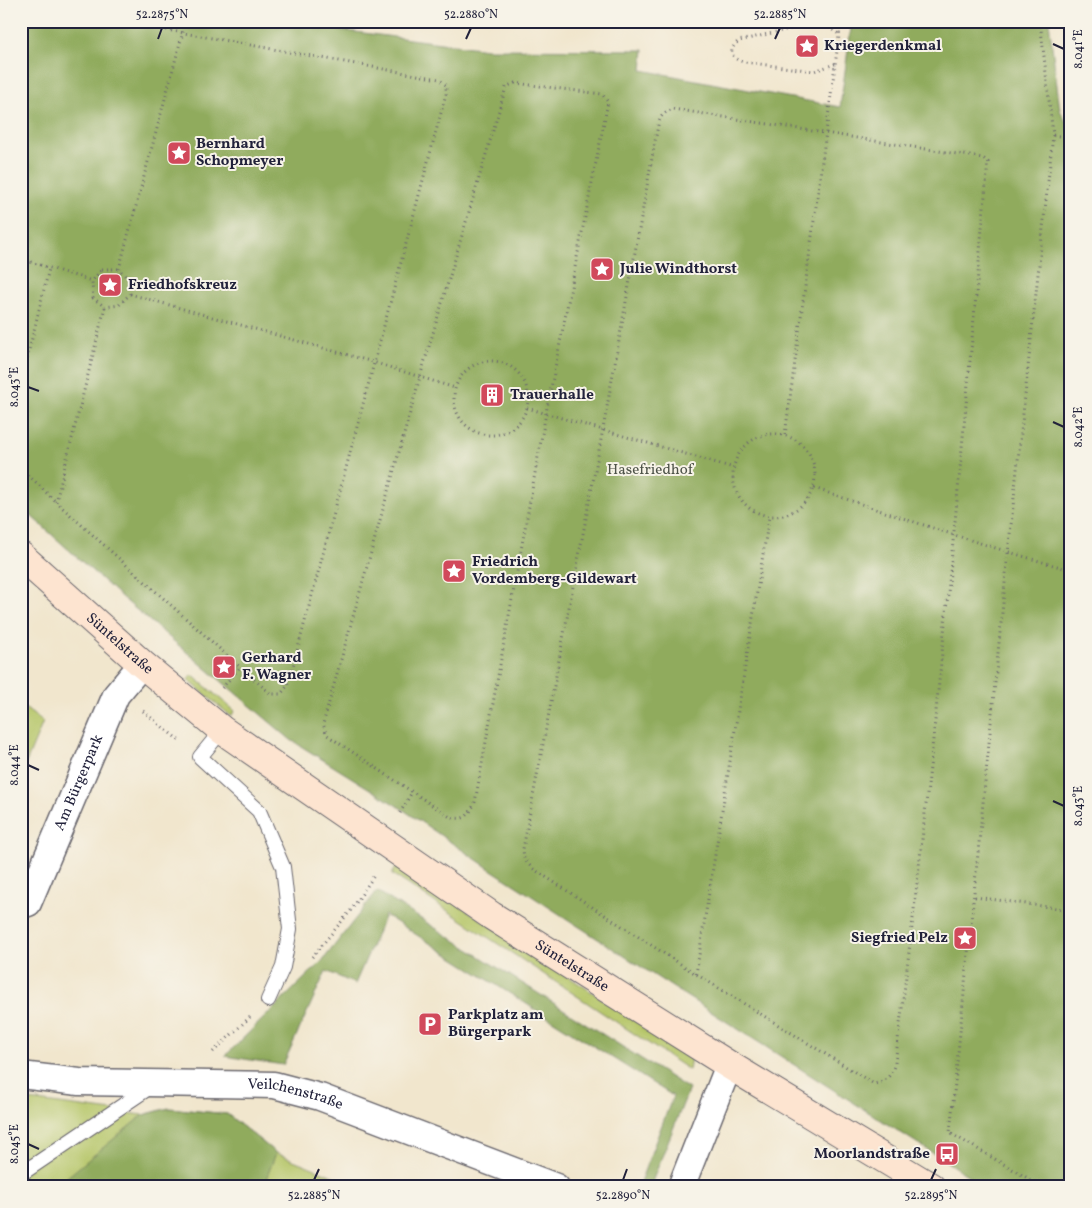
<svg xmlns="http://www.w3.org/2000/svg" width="1092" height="1208" font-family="Vollkorn,serif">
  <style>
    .green { fill: #b6c669; stroke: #6c7452 }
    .forest { fill: #90ab5d; stroke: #59664c }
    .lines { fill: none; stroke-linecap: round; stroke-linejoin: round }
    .lane-casing { stroke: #6a676e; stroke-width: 16 }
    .street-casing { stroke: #6a676e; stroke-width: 29 }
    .secondary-casing { stroke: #6a676e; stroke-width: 30 }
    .path { stroke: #6a676e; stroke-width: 3; stroke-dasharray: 1 4; stroke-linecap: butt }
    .lane { stroke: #fff; stroke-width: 14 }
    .street { stroke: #fff; stroke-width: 26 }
    .secondary { stroke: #fde4d0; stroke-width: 28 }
    .ticks { fill: none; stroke: #22223b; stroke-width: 2 }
    .labels { text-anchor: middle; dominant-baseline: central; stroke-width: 4; stroke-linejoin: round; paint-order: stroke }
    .poi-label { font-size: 15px; font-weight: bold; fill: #22223b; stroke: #f7f3e8; text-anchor: start }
    .park-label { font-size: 15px; fill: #4e5349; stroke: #f7f3e8 }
    .street-label { font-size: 15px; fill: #22223b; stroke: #f7f3e8 }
    .neatline { fill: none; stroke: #22223b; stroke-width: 2 }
    .ticks-label { font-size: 12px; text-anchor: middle; fill: #22223b }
  </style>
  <rect width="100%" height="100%" fill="#f7f3e8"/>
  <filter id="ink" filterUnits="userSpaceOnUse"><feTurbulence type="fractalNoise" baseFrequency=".02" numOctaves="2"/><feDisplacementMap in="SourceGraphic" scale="10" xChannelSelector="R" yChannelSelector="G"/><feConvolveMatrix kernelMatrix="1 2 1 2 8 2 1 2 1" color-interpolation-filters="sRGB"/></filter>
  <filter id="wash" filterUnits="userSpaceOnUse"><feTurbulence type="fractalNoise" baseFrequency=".0096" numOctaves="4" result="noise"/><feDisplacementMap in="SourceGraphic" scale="20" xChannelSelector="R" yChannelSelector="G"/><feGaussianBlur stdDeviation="1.12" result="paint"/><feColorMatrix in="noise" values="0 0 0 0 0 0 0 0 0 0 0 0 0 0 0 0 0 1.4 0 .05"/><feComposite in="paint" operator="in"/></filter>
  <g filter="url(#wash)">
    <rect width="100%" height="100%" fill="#f1e6cd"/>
    <g class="green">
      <polygon points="192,675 235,711 231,716 188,680"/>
      <polygon points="21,705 43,722 21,775"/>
      <polygon points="398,865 691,1057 689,1070 392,874"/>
      <polygon points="21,1099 143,1115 169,1108 227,1114 276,1153 360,1187 21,1187"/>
    </g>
    <g class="forest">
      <polygon points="21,21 271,21 487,49 644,50 642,70 840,107 852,21 1049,21 1060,110 1065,120 1071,126 1071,1187 986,1187 686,996 490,869 402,809 291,740 119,595 21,507"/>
      <polygon points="377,891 689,1089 650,1187 638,1187 673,1096 385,915 355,984 326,971 283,1065 225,1056 323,960"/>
      <polygon points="169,1108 227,1114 276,1153 263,1187 55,1187 143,1115"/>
    </g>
  </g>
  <g filter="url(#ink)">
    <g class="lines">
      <g class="lane-casing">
        <g id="lane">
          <polyline points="222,730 200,757 259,811 283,867 290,929 283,967 268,1000"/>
          <polyline points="21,1174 153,1085"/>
        </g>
      </g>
      <g class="street-casing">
        <g id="street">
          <path id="s1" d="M21,905L28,903L116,695L142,664"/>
          <path id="s2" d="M21,1075L79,1082L274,1085L320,1097L556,1187"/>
          <polyline points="681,1187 729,1065"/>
        </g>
      </g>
      <g class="secondary-casing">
        <g id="secondary">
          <path id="s3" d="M21,556L142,664L222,730L492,916L729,1065L931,1187"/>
        </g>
      </g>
      <g class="path">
        <polyline points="117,21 439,79 446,85 446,94 288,685 281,694 271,694 240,667"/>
        <polyline points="1040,21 1053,135 1008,553 950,1133 1043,1187"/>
        <path d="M835,64L814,71L744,62C731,59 727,50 739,41L810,24L826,26L839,34"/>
        <path d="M515,83L602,94L608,102L546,413L475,802C469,816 465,821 450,817L327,735L323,724L420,377L506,87Z"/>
        <path d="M673,109L983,158L988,162C961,463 934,764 895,1063C891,1076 887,1081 874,1084L696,974L532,868L524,859L523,849L603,429L656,136C659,121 658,115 673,109Z"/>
        <polyline points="1053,135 1071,138"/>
        <polyline points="21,259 92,281"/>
        <polygon points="102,269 119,269 129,280 130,294 119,305 105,307 93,298 92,281"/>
        <polyline points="119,269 186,21"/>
        <polyline points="130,294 373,362 455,388"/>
        <polyline points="105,307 56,502 240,667 222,688"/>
        <circle cx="491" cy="398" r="37"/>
        <polyline points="21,383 49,269"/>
        <polyline points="527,408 734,468"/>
        <circle cx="774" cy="475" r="41"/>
        <polyline points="785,435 841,21"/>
        <polyline points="21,468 56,502"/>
        <path d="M814,488C899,517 984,546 1071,570"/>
        <polyline points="143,711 181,742"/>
        <polyline points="400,813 412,792"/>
        <polyline points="975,897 1071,910"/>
        <polyline points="312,957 352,909 375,874"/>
        <polyline points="696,974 769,517"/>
        <polyline points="213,1052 250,1017"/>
      </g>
      <use href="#lane" class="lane"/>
      <use href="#street" class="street"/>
      <use href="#secondary" class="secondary"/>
    </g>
  </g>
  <path class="ticks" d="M158,39L162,28M466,39L471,28M775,39L780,28M1053,44L1064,49M28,387L39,391M1053,422L1064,427M28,765L39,770M1053,801L1064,806M28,1144L39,1149M314,1180L319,1169M623,1180L627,1169M931,1180L936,1169"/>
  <defs>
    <g id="sight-square" transform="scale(1.25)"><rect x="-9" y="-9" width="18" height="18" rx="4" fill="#d1495b" stroke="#f7f3e8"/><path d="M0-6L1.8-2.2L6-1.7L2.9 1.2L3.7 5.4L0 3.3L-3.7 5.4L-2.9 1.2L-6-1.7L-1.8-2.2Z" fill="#fff"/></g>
    <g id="building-square" transform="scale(1.25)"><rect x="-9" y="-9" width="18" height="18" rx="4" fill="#d1495b" stroke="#f7f3e8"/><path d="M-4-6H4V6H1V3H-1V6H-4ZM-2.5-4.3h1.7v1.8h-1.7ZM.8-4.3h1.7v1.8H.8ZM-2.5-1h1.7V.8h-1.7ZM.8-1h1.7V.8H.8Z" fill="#fff"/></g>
    <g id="parking-square" transform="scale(1.25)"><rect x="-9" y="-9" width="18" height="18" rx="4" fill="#d1495b" stroke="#f7f3e8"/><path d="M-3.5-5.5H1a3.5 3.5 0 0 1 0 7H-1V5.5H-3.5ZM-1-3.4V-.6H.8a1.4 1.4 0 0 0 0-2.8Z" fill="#fff"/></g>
    <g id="bus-square" transform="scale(1.25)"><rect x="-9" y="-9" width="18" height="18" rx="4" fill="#d1495b" stroke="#f7f3e8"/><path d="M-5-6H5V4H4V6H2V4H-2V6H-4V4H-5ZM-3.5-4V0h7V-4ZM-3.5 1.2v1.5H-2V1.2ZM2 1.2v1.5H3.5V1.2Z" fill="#fff"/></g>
  </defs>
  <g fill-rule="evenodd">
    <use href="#sight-square" x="807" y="46"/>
    <use href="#sight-square" x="179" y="153"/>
    <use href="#sight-square" x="602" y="269"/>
    <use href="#sight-square" x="110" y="285"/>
    <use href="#building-square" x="492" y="395"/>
    <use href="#sight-square" x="454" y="571"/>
    <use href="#sight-square" x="224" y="667"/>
    <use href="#sight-square" x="965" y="938"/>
    <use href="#parking-square" x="430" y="1024"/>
    <use href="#bus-square" x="947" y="1154"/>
  </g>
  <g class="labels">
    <g class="poi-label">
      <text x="824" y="46">Kriegerdenkmal</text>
      <text x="196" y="144">Bernhard<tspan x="196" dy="17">Schopmeyer</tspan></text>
      <text x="620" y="269">Julie Windthorst</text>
      <text x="128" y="285">Friedhofskreuz</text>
      <text x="510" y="395">Trauerhalle</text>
      <text x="472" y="562">Friedrich<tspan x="472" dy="17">Vordemberg-Gildewart</tspan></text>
      <text x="242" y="658">Gerhard<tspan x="242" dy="17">F. Wagner</tspan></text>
      <text x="948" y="938" text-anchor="end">Siegfried Pelz</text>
      <text x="448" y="1015">Parkplatz am<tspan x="448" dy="17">Bürgerpark</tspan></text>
      <text x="930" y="1154" text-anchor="end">Moorlandstraße</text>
    </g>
    <g class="park-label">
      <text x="650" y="470">Hasefriedhof</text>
    </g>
    <g class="street-label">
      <text stroke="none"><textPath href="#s3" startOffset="132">Süntelstraße</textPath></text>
      <text stroke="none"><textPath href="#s1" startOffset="138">Am Bürgerpark</textPath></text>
      <text stroke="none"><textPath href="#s3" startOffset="688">Süntelstraße</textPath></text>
      <text stroke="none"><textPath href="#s2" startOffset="276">Veilchenstraße</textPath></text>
    </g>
  </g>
  <rect width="1092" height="1208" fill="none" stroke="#f7f3e8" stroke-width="55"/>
  <rect x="28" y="28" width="1036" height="1152" class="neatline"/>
  <g class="ticks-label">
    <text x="162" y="18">52.2875°N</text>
    <text x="471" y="18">52.2880°N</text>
    <text x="780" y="18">52.2885°N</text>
    <text transform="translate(1078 49) rotate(-90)" y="4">8.041°E</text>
    <text transform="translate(14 387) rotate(-90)" y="4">8.043°E</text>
    <text transform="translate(1078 427) rotate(-90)" y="4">8.042°E</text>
    <text transform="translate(14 765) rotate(-90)" y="4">8.044°E</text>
    <text transform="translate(1078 806) rotate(-90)" y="4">8.043°E</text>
    <text transform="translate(14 1144) rotate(-90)" y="4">8.045°E</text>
    <text x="314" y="1199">52.2885°N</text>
    <text x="623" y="1199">52.2890°N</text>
    <text x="931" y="1199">52.2895°N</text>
  </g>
</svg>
